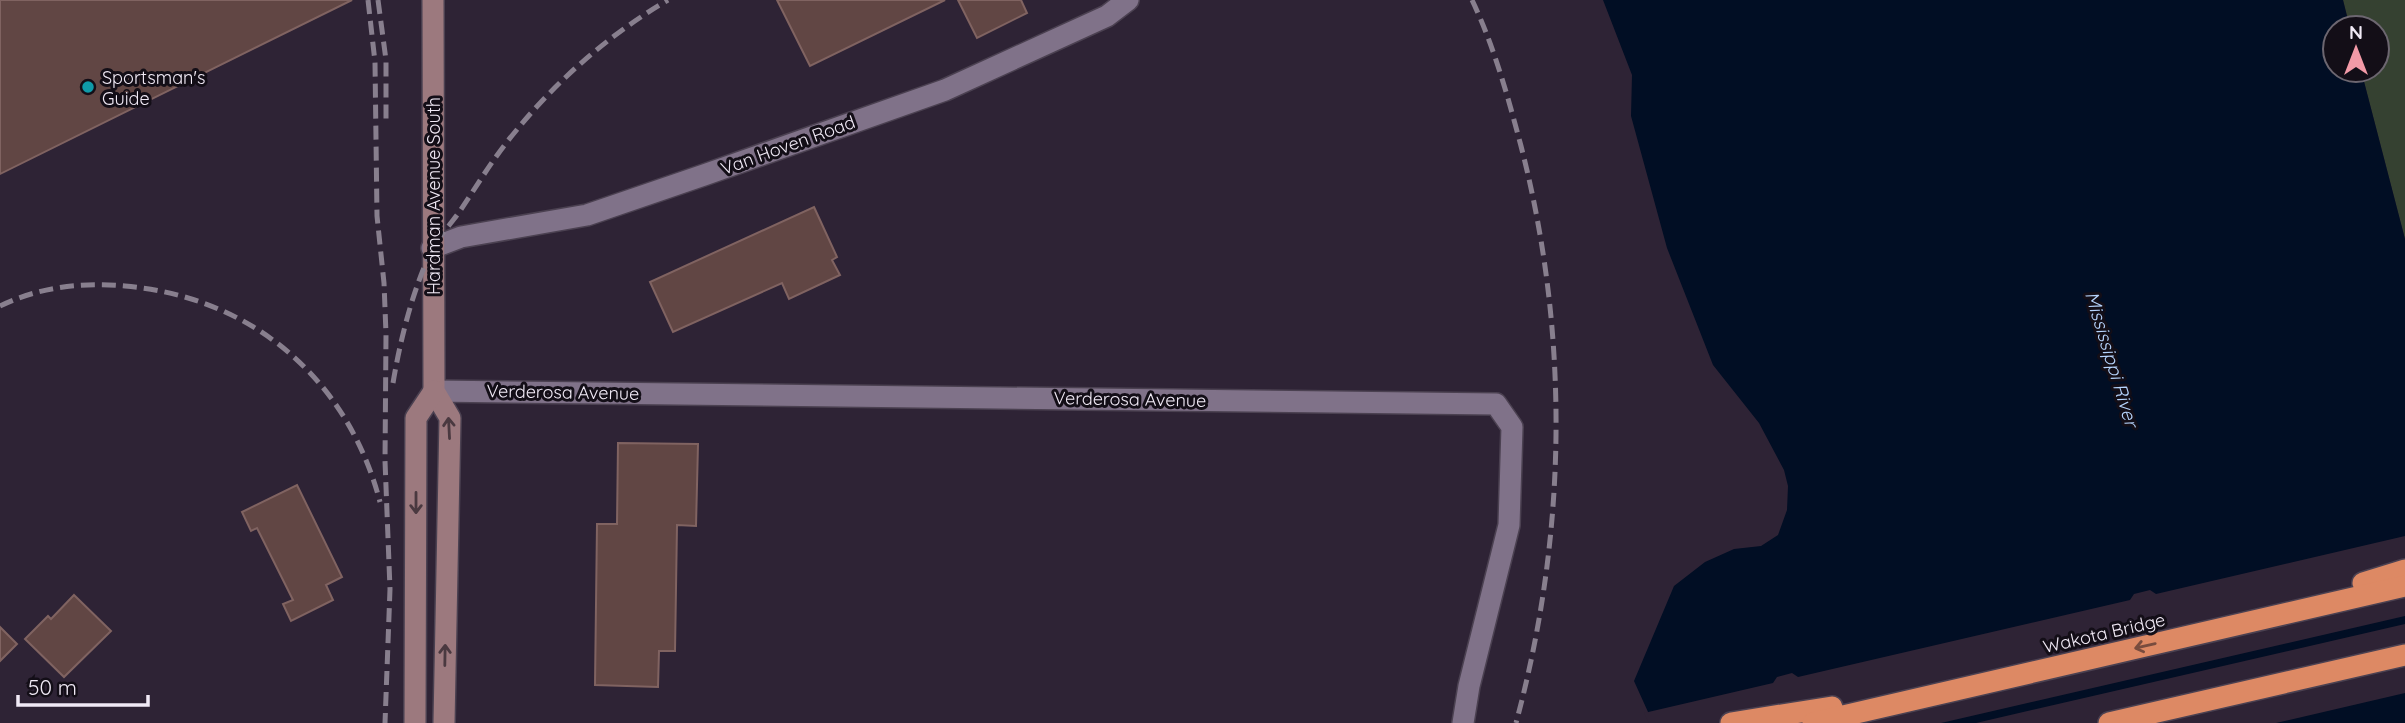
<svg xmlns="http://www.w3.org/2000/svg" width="2405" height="723" font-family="Quicksand,sans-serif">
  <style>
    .green { fill: #354131 }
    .water { fill: #010e24 }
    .pier { fill: #2e2335 }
    .building { fill: #614644; stroke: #806361; stroke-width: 2 }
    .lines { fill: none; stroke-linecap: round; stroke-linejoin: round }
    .street-casing { stroke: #4b4151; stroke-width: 24 }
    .secondary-casing { stroke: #4b4151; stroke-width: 24 }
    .highway-casing { stroke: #4b4151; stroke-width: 24 }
    .street { stroke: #807289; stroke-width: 21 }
    .secondary { stroke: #9c797e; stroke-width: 21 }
    .highway { stroke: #dd8964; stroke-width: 21 }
    .rail { stroke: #887f8e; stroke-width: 5; stroke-dasharray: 14 7; stroke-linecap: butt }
    .oneway { stroke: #4a3940 }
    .oneway2 { stroke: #784c3e }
    .culture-dot { fill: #0f9aa8; stroke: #130e17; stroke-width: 2.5 }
    .labels { text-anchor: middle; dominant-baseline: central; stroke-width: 6; stroke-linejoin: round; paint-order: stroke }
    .poi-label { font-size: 18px; fill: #f1eaf6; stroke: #130e17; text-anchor: start }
    .street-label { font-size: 18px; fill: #f1eaf6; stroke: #130e17 }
    .water-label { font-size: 19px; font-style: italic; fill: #b6d4fd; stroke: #130e17 }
  </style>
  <rect width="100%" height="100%" fill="#2e2335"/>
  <polygon class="green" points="2343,0 2405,0 2405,239 2361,70 2377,70 2377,28 2350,28"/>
  <polygon class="water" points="1603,0 2343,0 2350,28 2335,28 2335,70 2361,70 2405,239 2405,723 1653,723 1634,681 1674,586 1705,562 1734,549 1761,546 1778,535 1787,510 1788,486 1784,470 1759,423 1713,365 1667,248 1631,116 1632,75"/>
  <g class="pier">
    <polygon points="2405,536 2405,616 1941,723 1649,723 1644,713 1773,683 1777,677 1792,673 1798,677 2130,600 2134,594 2150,590 2156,594"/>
    <polygon points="2405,624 2405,693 2276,723 1976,723"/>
  </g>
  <g class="building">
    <polygon points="0,0 352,0 0,174"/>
    <polygon points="777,0 945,0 810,66"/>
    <polygon points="958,0 1021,0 1027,13 977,38"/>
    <polygon points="814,207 837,257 832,260 840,275 789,299 782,283 673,332 650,282"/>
    <polygon points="618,443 698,444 696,526 677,525 675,651 659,651 658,687 595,685 597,524 617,524"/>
    <polygon points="297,485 342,577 326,585 333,600 291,621 283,604 293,600 257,528 251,531 242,512"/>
    <polygon points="74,595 111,631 64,677 25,639 48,616 51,619"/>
    <polygon points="0,627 17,644 0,661"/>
  </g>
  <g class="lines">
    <g class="street-casing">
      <g id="street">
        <polyline points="432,248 461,237 587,215 704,175 945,90 1107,16 1128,0"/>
        <polyline points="434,391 1496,404 1512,427 1509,525 1469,686 1463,723"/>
      </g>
    </g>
    <g class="secondary-casing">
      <g id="secondary">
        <polyline points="433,0 434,391 450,418 444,723"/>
        <polyline points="415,723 416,418 434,391"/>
      </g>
    </g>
    <g class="highway-casing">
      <g id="highway">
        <polyline points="2363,583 2405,570"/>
        <polyline points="1731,723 1832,707"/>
        <polyline points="1813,723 2405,586"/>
        <polyline points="2109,723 2405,655"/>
      </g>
    </g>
    <use href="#street" class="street"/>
    <use href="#secondary" class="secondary"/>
    <use href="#highway" class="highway"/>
    <g class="rail">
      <polyline points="368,0 375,62 377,216 384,283 386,334 385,461 390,589 385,723"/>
      <polyline points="378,0 386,60 386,125"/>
      <path d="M1472,0C1494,46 1508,97 1521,146C1570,336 1567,534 1516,723"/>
      <path d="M0,306C39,287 82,282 125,286C252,297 348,379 380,502"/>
      <path d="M393,383C400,341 413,288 432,250C439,236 451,224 460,211C478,184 494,157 515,132C557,80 610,34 668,0"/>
    </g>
  </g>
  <defs><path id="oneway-shaft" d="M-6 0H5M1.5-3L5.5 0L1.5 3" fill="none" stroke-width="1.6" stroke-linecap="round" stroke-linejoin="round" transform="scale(1.75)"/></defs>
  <g class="oneway">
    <use href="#oneway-shaft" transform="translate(449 428) rotate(-93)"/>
    <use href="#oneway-shaft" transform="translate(416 503) rotate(90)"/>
    <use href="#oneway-shaft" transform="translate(445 655) rotate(-89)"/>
  </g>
  <use class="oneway2" href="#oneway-shaft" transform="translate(2145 646) rotate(167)"/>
  <circle class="culture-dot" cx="88" cy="87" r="7"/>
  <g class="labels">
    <g class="poi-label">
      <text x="102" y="77">Sportsman's<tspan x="102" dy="21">Guide</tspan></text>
    </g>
    <g class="street-label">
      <text transform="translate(788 145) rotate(-20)">Van Hoven Road</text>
      <text transform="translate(433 196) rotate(-90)">Hardman Avenue South</text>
      <text transform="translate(563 392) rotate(1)">Verderosa Avenue</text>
      <text transform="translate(1130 399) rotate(1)">Verderosa Avenue</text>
      <text transform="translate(2104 633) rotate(-13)">Wakota Bridge</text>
    </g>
    <g class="water-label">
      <text transform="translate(2112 359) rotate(73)">Mississippi River</text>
    </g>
  </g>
  <g transform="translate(2356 49)"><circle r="33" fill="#130e17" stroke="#6c6670" stroke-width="2"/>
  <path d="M0-5L12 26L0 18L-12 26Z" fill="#f39aa7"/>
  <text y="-10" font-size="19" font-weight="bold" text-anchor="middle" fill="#f1eaf6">N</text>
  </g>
  <path d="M18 695v10h130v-10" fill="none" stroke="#f1eaf6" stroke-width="3.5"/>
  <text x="28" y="695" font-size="21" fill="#f1eaf6" stroke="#130e17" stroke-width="5" paint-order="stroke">50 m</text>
</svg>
